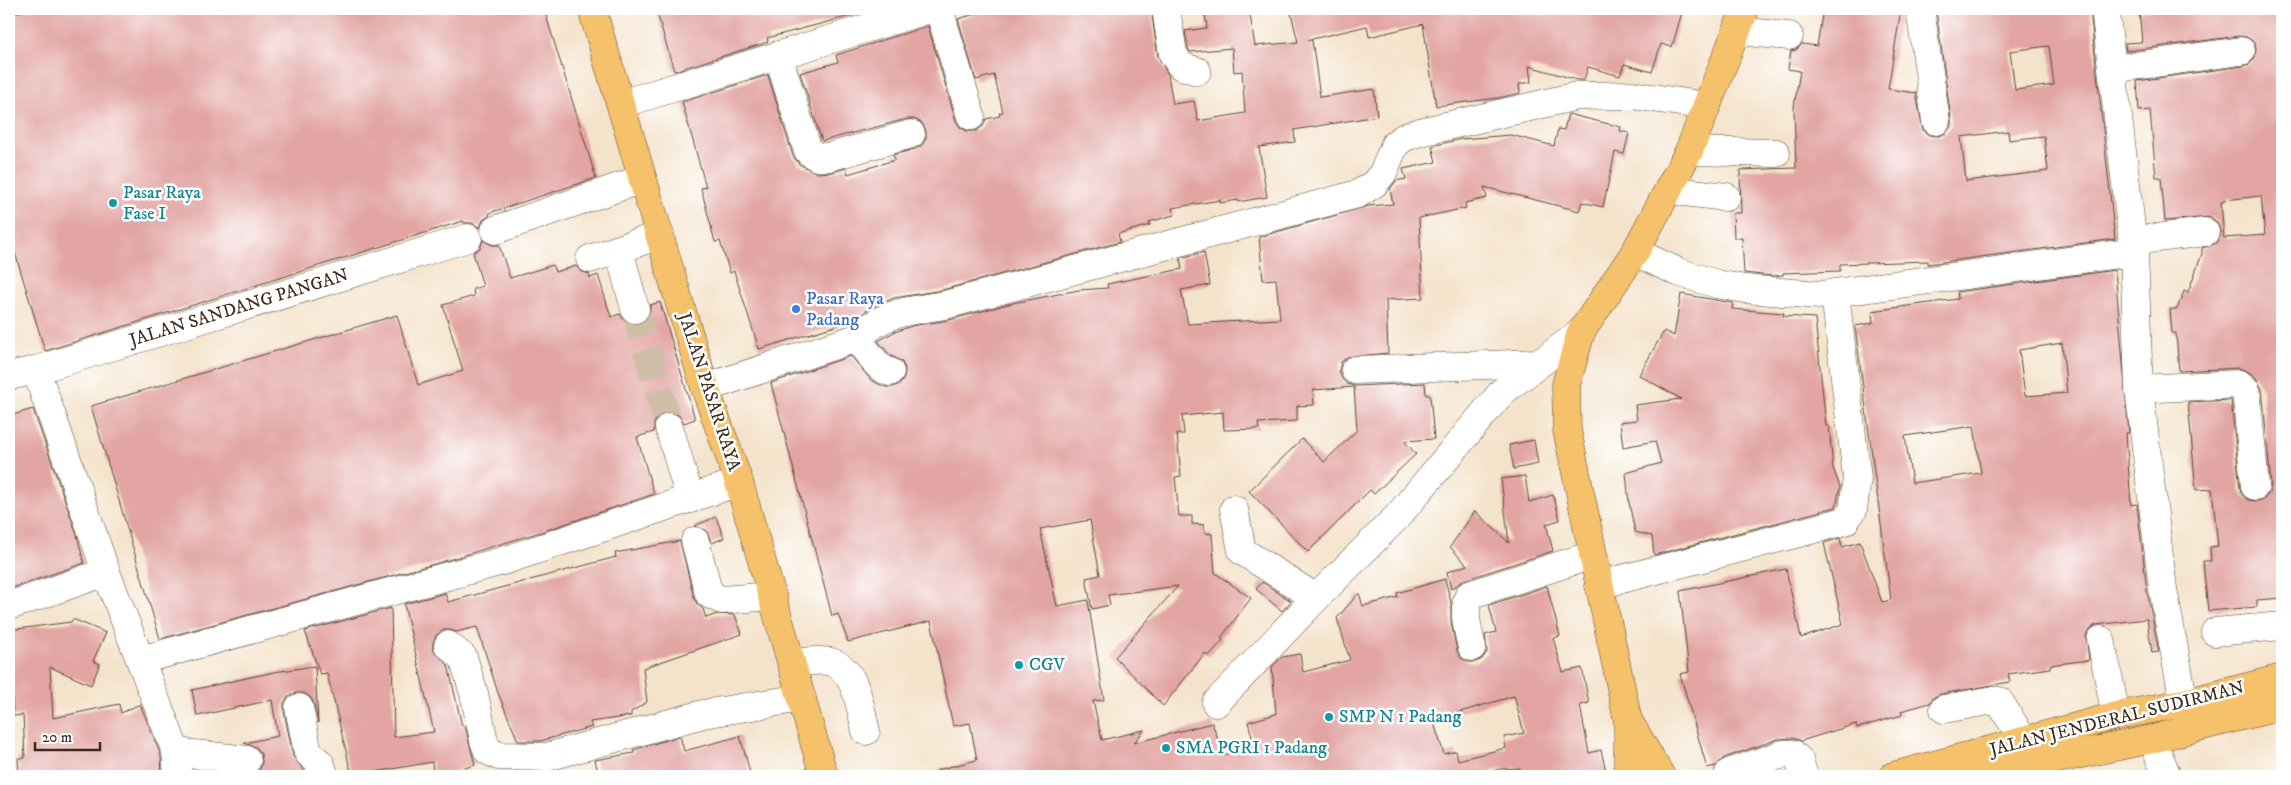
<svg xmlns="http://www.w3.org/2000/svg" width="2291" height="785" font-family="'IM FELL DW Pica',serif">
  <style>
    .building { fill: #e2a5a3; fill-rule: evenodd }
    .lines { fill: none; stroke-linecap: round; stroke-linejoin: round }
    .minor-tunnel { stroke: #cfbea8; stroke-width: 28; stroke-dasharray: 28 14; stroke-linecap: butt }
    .minor-casing { stroke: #574638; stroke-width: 29 }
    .major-casing { stroke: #574638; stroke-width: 29 }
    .minor { stroke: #fff; stroke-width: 28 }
    .major { stroke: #f5c16b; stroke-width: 28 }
    .culture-dot { fill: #0f9aa8; stroke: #fff; stroke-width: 2 }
    .shop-dot { fill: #3f7fe0; stroke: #fff; stroke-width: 2 }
    .labels { text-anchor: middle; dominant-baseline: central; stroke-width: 5; stroke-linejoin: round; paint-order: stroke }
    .culture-label { font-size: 18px; fill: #0d838f; stroke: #fff; text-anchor: start }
    .shop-label { font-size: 18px; fill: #366cbe; stroke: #fff; text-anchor: start }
    .street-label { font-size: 18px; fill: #3b2a1e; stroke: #fff }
  </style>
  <rect width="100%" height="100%" fill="#fff"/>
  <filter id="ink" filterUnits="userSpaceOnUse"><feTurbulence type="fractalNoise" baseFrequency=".02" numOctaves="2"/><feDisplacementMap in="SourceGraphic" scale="10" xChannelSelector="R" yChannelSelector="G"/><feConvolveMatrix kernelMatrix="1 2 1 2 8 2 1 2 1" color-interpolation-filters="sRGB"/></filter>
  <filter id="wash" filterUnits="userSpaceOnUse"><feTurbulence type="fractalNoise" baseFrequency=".0096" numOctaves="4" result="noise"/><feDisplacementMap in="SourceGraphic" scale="20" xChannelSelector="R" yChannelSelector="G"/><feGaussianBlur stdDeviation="1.12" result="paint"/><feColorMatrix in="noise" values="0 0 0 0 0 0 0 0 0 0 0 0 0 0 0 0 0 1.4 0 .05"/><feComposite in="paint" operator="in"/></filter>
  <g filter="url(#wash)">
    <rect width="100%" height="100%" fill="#f4e3cb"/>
    <g id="blocks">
      <g class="building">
        <polygon points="30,9 544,9 596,178 489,213 490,215 483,220 480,228 472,223 464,223 463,221 45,351 9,233 9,15"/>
        <polygon points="656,9 877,9 767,38 768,42 674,71"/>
        <polygon points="981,9 1151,9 1158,56 1168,75 1173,104 1194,101 1198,121 1245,113 1242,71 1234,72 1232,48 1190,52 1188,48 1185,31 1207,28 1205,14 1218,12 1218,9 1249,9 1255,46 1298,42 1290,9 1683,9 1672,47 1661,44 1652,72 1624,64 1620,76 1588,67 1584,80 1577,80 1529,66 1531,82 1519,84 1520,93 1498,98 1436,106 1423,24 1369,37 1367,26 1308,40 1312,40 1320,97 1374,89 1377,116 1294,130 1295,142 1259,147 1267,197 1238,202 1238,200 1220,203 1220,200 1172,208 1174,215 1149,222 1150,225 1118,234 1120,242 942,290 894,298 870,308 852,321 759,349 734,271 730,273 720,241 715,242 701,188 706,187 682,102 768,75 793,156 799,164 817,173 833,172 846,168 848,174 895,160 893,155 915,149 922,145 926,138 926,130 922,123 914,119 907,119 822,141 800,73 838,62 836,55 928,26 956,121 960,127 967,131 976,131 983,126 986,119 1000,116 999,113 1003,112 994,75 976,80 958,19 982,12"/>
        <path d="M1823,9H1901L1888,89L1916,93L1923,130L1930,135L1938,136L1946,133L1951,126V119L1936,9H2090L2115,239L1928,264V261L1840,264V271L1783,273V275L1772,276L1744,273L1742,238H1734L1733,213H1741L1740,170L1796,168L1794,107L1800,71L1788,69L1791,51L1796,50L1802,44L1817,46ZM2049,46L2054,85L2015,90L2010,51ZM2008,131L2009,140L2044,136L2048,171L1966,181L1961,137Z"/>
        <path d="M2166,9H2282V598L2257,600V607L2208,611L2203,561H2211L2210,547L2218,546L2212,489L2196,490L2188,402L2231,400L2240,488L2242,495L2248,500L2257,501L2264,499L2269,493L2271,485L2262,389L2256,378L2249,372L2239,368L2179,371L2176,333H2172L2170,309H2177L2184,291L2188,292L2202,254V248L2215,244L2220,238V230L2217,222L2211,217L2165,221L2161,177H2156L2150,110L2139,111L2137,81L2243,66L2250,64L2255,57L2256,48L2254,42L2247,37L2239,36L2126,51L2125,43L2142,42L2139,11ZM2261,196L2265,235L2224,238L2221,202H2224V200Z"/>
        <path d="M1568,114L1621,127L1620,131L1629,133L1624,154L1615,152L1603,207L1582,202L1579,211L1484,187L1487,198L1465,203L1466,208L1419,218L1423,298L1386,300L1388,353L1347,357L1341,362L1339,371L1342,379L1347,384L1355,386L1425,383L1426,395H1430L1434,439L1404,441L1416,454L1374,494L1370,490L1308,552L1249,491L1302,439L1324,462L1357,430L1354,387L1313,390L1314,405L1297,406V421L1258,423L1259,429L1224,430L1223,412L1182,416L1184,434H1177L1181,476L1175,477L1179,516H1192V524L1204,525L1205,533L1212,534L1215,573L1251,598L1221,638L1223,640L1209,656L1205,653L1163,706L1115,657L1178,586L1108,595L1110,605L1092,609L1086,578L1100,575L1090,520L1040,529L1057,606L1088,600L1104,700L1093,701L1102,740L1144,730L1134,743L1212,723L1224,755L1255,747L1248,722L1276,714L1272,667L1282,657L1300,654L1303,672L1350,660L1337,618L1359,593L1363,606L1398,597L1397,593L1445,579L1451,602V622L1457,651L1461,658L1468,662H1475L1482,659L1487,652L1485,635L1496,632L1489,605L1547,586L1560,636L1553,638L1563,672L1582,668L1589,703L1580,705L1589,753L1601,750L1607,776H1522L1520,768L1500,769L1475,776H938L937,770L977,760L970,723L953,726L931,621L848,642L838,614L832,616L771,383L851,356L871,380L885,387H893L900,384L904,378L905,369L902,362L890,355L878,341L894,332L912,326L949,320L1008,304L1079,290L1108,288L1107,284L1182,269L1180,258L1204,252L1210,285L1181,290L1188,324L1280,319L1276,279L1263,280L1259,237L1368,206L1393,204L1390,189L1396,181L1406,179L1403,169L1436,162L1432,146L1461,139L1511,135L1554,146L1558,129L1564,130ZM1514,696L1524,733L1504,737L1506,748L1458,760L1456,751L1444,754L1433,720Z"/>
        <polygon points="483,240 492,245 499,245 510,278 553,265 555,272 576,266 580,271 589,274 590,278 598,275 611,317 620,314 624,320 631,324 639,324 646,320 650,313 650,305 660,302 695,419 684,423 680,416 673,412 664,412 658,416 654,423 654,432 637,437 654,494 544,531 438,563 160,639 91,406 397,315 418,385 463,371 443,305 474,296 473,289 483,286 473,253 480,248"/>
        <path d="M2115,270L2129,433H2126L2131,505L2137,504L2147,591L2159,652L2152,653L2147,619L2095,625L2086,635L2089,660L2050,665V668L2008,674L2010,682L1941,694L1934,697L1930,703L1901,711L1902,715L1857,728L1856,724L1801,741L1793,738L1778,739L1724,758L1716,766L1707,768L1680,674L1689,672L1680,591L1786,569L1801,638L1843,624L1824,543L1840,538L1842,547L1860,542L1882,602L1891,600L1855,326L1873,323L1872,311L1958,299L1957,292ZM2062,343L2067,393L2025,396L2019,350ZM1974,426L1981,473L1912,483L1905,436Z"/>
        <polygon points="1681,294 1733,303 1732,309 1784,313 1783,316 1815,318 1826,426 1829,426 1833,468 1840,487 1836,507 1654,555 1652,536 1635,532 1629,503 1626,473 1661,463 1655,441 1623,447 1620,422 1637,420 1635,405 1681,399 1639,375 1664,331 1674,336"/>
        <polygon points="33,409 77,535 84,563 9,589 9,416"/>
        <polygon points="1534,440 1538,464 1514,469 1509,445"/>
        <polygon points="1525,476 1529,502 1553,495 1560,520 1546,524 1553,551 1464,580 1451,589 1447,572 1467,565 1450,547 1475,511 1509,543 1501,479"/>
        <polygon points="716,517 724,538 712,543 706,530 694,526"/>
        <polygon points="680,541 694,598 697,604 703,609 706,618 717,614 735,615 742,634 643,668 647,702 631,712 631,716 590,722 592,727 540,741 518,741 498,693 477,627 456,632 450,630 443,630 436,636 433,643 433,650 448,665 462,726 465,726 475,765 455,771 433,774 432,762 352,776 327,673 320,674 305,631 391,608 394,737 434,732 404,604 445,593 448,602 616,557 615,553"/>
        <polygon points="1262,582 1291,601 1282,611 1256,589"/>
        <polygon points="73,619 106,633 93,661 100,664 91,685 50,667 53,718 119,704 121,713 140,704 161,756 162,776 19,776 18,758 25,758 23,715 13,716 12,692 9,692 9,630 71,622"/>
        <polygon points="315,666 318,723 314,704 311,698 304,693 296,693 289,696 284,703 284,711 293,756 308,776 250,776 260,769 262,762 261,754 256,747 244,743 278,736 272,700 197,716 192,690 274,672"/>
        <polygon points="680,736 684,751 740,736 751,776 599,776 595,760 634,753 633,750"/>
      </g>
    </g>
  </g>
  <g filter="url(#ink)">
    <use href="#blocks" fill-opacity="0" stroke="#574638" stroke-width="1"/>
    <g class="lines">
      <polyline class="minor-tunnel" points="635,309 669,427"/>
      <g class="minor-casing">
        <g id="minor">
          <polyline points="939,9 971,116"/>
          <polyline points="1166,9 1173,54 1181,66 1197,71"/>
          <polyline points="1920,9 1936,121"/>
          <polyline points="2105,9 2134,252 2139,389 2163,589 2184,703"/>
          <polyline points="1737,31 1789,36"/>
          <polyline points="778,55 808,151 817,157 829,157 911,134"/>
          <polyline points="2113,69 2241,51"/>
          <polyline points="621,104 929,9"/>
          <polyline points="1689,151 1776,153"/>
          <polyline points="1668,190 1726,197"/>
          <polyline points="495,230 642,179"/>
          <polyline points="2133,241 2205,232"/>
          <polyline points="619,250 635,309"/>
          <polyline points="1635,252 1678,272 1717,284 1745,289 1819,295 2134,252"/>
          <polyline points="590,259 660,235"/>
          <path d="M857,338C865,348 876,369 890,372"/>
          <polyline points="36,370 106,572 176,752 178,776"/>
          <polyline points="1355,370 1538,363"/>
          <polyline points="9,376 36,370 468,238"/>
          <path d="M705,388L857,338C885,311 908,311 945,305L1358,194L1374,184L1383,173L1395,144L1405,137L1420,132L1577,96L1632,95L1707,106"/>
          <polyline points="2139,389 2239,384 2246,390 2255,486"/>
          <polyline points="669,427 690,499"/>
          <polyline points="1234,509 1242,551 1316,598"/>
          <polyline points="695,541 709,594 722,600 772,596"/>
          <polyline points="1599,585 1845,521 1853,510 1857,478 1835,294"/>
          <polyline points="9,606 106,572"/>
          <polyline points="2215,632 2282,626"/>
          <polyline points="2101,640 2116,716"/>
          <polyline points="448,645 463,657 474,693 484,741 488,751 499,756 547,757 703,714 802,698"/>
          <path d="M1472,647C1468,630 1462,612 1469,595L1592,555"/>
          <polyline points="141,660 506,560 739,482"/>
          <path d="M792,663C803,662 820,659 831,662C857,670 860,708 866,731"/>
          <polyline points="1216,703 1316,598 1397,517 1502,392 1581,332"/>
          <polyline points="299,708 308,753 320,763 325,776"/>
          <polyline points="1944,709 1988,701 1999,701 2024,741"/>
          <polyline points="2152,739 2167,776"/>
          <polyline points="176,752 247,760"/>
          <polyline points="1729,773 1783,754 1793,754 1799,760 1804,776"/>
        </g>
      </g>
      <g class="major-casing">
        <g id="major">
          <polyline points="592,9 705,388 739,482 824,776"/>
          <polyline points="1629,722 1661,776"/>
          <polyline points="1628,776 1628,721 1567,430 1566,385 1581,332 1635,252 1689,151 1745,9"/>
          <polyline points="1893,776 2116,716 2184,703 2282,678"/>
          <polyline points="1977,776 2152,739 2282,706"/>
        </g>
      </g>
      <use href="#minor" class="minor"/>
      <use href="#major" class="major"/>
    </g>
  </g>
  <g class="culture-dot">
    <circle cx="113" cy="203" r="5"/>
    <circle cx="1019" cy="665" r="5"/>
    <circle cx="1329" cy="717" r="5"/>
    <circle cx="1166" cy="748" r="5"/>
  </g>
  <circle class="shop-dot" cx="796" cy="309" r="5"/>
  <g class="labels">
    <g class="culture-label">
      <text x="123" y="193">Pasar Raya<tspan x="123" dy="21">Fase I</tspan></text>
      <text x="1029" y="665">CGV</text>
      <text x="1339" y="717">SMP N 1 Padang</text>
      <text x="1176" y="748">SMA PGRI 1 Padang</text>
    </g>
    <g class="shop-label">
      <text x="806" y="299">Pasar Raya<tspan x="806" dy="21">Padang</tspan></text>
    </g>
    <g class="street-label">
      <text transform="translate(239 308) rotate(-17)">JALAN SANDANG PANGAN</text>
      <text transform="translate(709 392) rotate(72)">JALAN PASAR RAYA</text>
      <text transform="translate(2117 719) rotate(-14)">JALAN JENDERAL SUDIRMAN</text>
    </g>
  </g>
  <rect width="2291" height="785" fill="none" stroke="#fff" stroke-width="30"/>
  <path d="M35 742v8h65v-8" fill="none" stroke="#3b2a1e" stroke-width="2.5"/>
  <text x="42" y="742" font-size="15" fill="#3b2a1e" stroke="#ffffff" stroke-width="4" paint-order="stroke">20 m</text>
</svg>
